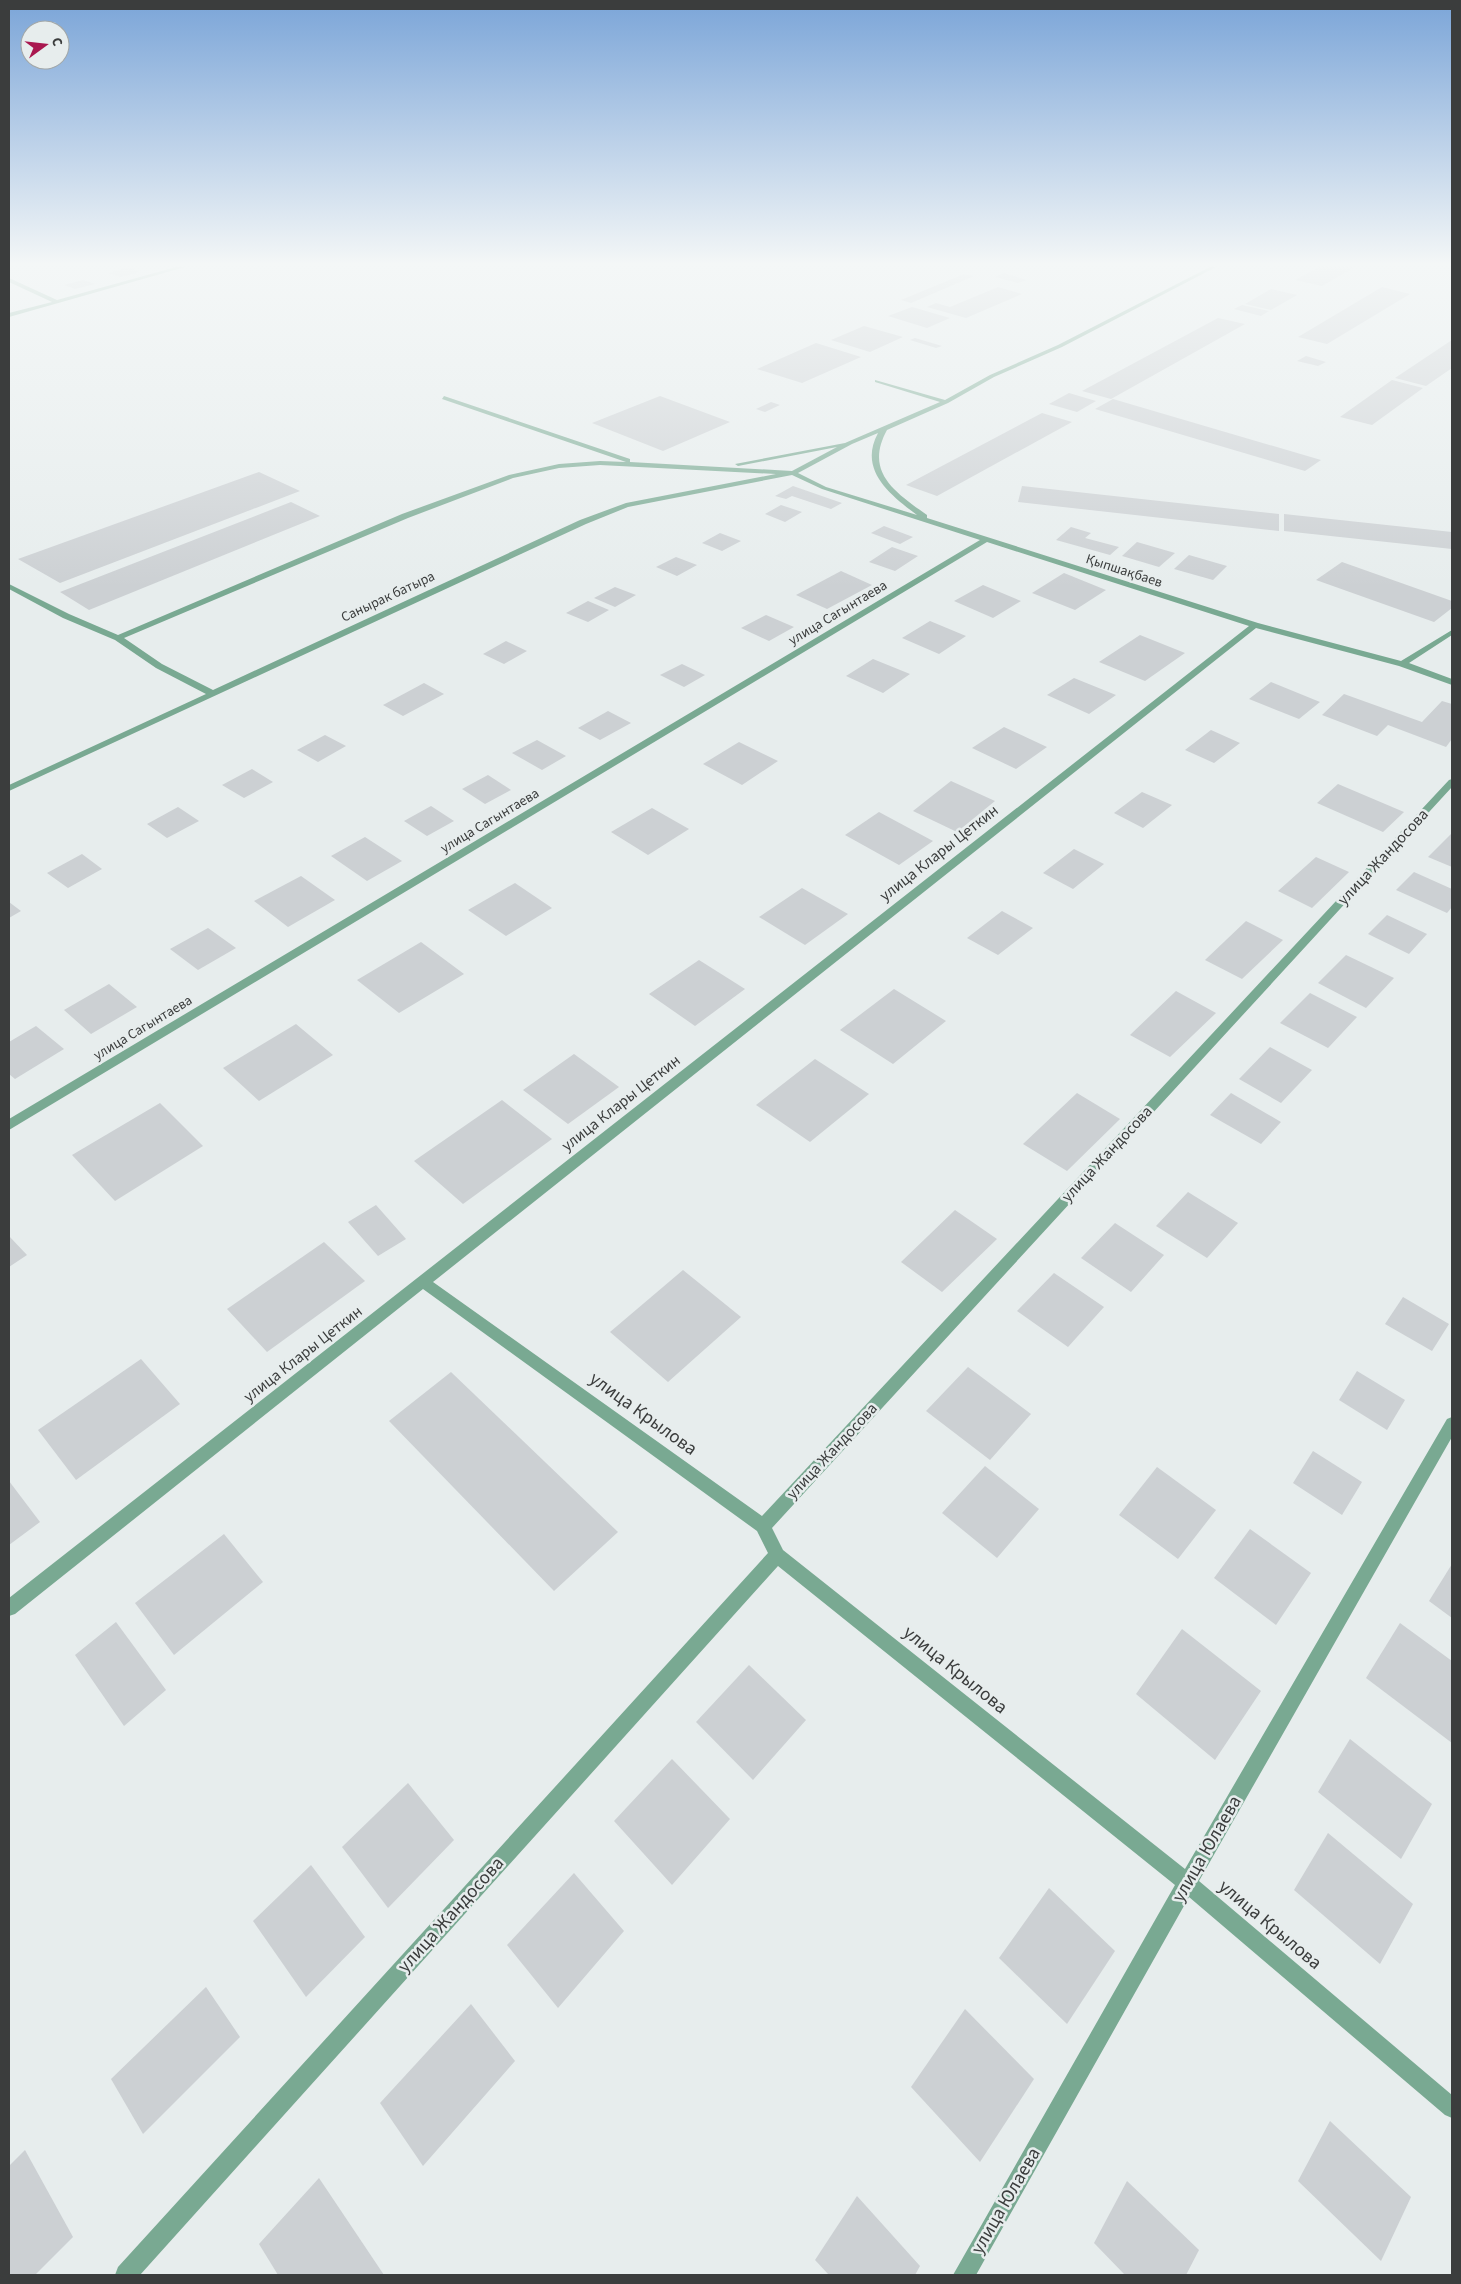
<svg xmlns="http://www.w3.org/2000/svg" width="1461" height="2284" font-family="'Source Sans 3',sans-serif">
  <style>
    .building { fill: #ccd0d3 }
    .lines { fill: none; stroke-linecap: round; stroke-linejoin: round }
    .minor { fill: #79a992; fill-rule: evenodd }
    .labels { text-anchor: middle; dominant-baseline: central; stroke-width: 5; stroke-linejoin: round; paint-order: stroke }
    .far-street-label { font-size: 14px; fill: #3b3d3d; stroke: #e7eded }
    .street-label { font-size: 16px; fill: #3b3d3d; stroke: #e7eded }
    .near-street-label { font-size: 19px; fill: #3b3d3d; stroke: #e7eded }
  </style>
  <rect width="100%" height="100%" fill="#e7eded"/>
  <g class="building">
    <polygon points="128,267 140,272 121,277 109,273"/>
    <polygon points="1319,267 1355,267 1322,286 1295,280"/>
    <polygon points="1004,273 1027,280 1018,283 995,277"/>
    <polygon points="964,274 974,276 911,303 901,300"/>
    <polygon points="83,280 95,284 75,289 64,285"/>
    <polygon points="998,287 1022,294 966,318 927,307 936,303 950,307"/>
    <polygon points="1382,287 1410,294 1327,344 1298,337"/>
    <polygon points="1271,289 1297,295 1271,310 1245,304"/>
    <polygon points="1242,305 1269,311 1261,316 1234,309"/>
    <polygon points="912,307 950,318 927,328 888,316"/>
    <polygon points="1218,318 1245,324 1111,399 1082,391"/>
    <polygon points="864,326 903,337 870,352 831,340"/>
    <polygon points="915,338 942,346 936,348 910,340"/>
    <polygon points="1452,340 1452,368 1426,386 1395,378"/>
    <polygon points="816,343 861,357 802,383 757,369"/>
    <polygon points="1306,356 1326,362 1318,366 1297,361"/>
    <polygon points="1392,380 1423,388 1372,425 1340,417"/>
    <polygon points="1069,393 1096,401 1077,412 1049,404"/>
    <polygon points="660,396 730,422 663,451 592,423"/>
    <polygon points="1113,399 1321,460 1305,471 1095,409"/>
    <polygon points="771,402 780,405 765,412 756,409"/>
    <polygon points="1042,413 1072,422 937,496 906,485"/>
    <polygon points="259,472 300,491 60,583 18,559"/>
    <polygon points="793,486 842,503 831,509 792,496 786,499 775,496"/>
    <polygon points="1022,486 1279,514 1279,531 1018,502"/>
    <polygon points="291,502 320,516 89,610 60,592"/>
    <polygon points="781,505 802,512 785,522 765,514"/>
    <polygon points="1284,514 1452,532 1452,549 1284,531"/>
    <polygon points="884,526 913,537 900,544 871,533"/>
    <polygon points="1071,527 1091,533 1085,538 1119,547 1110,555 1056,540"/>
    <polygon points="720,533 741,541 722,551 702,543"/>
    <polygon points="1137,542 1175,553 1159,567 1122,556"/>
    <polygon points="892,547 918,556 895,571 869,562"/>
    <polygon points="1189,555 1227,566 1213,580 1174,569"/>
    <polygon points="676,557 697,565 677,576 656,567"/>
    <polygon points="1342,562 1452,601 1452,608 1434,622 1316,580"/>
    <polygon points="841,571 872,585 827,609 796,595"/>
    <polygon points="1064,573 1106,590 1075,610 1032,593"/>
    <polygon points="983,585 1021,601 993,618 954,601"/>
    <polygon points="615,587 636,595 615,607 594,598"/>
    <polygon points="588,601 609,610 588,622 566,613"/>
    <polygon points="766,615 794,627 769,641 741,628"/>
    <polygon points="930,621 966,636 939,654 902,638"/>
    <polygon points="1140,635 1185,653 1145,681 1099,662"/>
    <polygon points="506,641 527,651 504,664 483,654"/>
    <polygon points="873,659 910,674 883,693 846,676"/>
    <polygon points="682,664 705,675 684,687 660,675"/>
    <polygon points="1074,678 1116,695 1089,714 1047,695"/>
    <polygon points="1271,682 1320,702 1299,719 1249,699"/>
    <polygon points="424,683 444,694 403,716 383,705"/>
    <polygon points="1344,694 1422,722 1442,701 1452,704 1452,739 1446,747 1388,725 1377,736 1322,715"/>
    <polygon points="608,711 631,723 600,740 578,728"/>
    <polygon points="1004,727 1047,747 1016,769 972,748"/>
    <polygon points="1211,730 1240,743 1214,763 1185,750"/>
    <polygon points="325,735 346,746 318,762 297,750"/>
    <polygon points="537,740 566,756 542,770 512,753"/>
    <polygon points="739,742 778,761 742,785 703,764"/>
    <polygon points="252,769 273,782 244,798 222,785"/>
    <polygon points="488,775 511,790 485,804 462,789"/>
    <polygon points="951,781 995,801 957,832 913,811"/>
    <polygon points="1338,784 1404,812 1383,832 1317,803"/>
    <polygon points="1142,792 1172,805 1143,828 1114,813"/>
    <polygon points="431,806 454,821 427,836 404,821"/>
    <polygon points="178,807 199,821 167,838 147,824"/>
    <polygon points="652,808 689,829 648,855 611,832"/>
    <polygon points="879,812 933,841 899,865 845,835"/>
    <polygon points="1452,833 1452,867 1428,857"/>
    <polygon points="365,837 402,861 367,881 331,856"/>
    <polygon points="1074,849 1104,864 1073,889 1043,873"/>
    <polygon points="82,854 102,869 68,888 47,873"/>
    <polygon points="1316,857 1349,872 1312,908 1278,891"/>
    <polygon points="1414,872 1452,889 1452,907 1447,913 1396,890"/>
    <polygon points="301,876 335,900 288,927 254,901"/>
    <polygon points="515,883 552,908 506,936 468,910"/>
    <polygon points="802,888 848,914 805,945 759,917"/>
    <polygon points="9,902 21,911 9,918"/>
    <polygon points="1002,911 1033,928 998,955 967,938"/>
    <polygon points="1387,915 1427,934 1409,954 1368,934"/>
    <polygon points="1246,921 1283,940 1242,979 1205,960"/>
    <polygon points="208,928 236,948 198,970 170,949"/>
    <polygon points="421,942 464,974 399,1013 357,980"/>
    <polygon points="1346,955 1394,978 1366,1008 1318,983"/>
    <polygon points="699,960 745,989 695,1026 649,994"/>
    <polygon points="109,984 137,1007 91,1034 64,1010"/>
    <polygon points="894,989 946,1021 893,1064 840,1030"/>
    <polygon points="1176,991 1216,1013 1170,1057 1130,1035"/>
    <polygon points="1310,993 1357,1017 1328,1048 1280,1023"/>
    <polygon points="296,1024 333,1055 259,1101 223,1068"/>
    <polygon points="36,1026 64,1049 15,1079 9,1074 9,1042"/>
    <polygon points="1270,1047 1312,1070 1281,1103 1239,1079"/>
    <polygon points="574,1054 619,1087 568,1124 523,1090"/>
    <polygon points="815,1059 869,1094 810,1142 756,1105"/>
    <polygon points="1077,1093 1120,1119 1067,1171 1023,1144"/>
    <polygon points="1231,1093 1281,1122 1261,1144 1210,1115"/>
    <polygon points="502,1100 552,1139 463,1204 414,1161"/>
    <polygon points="160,1103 203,1146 115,1201 72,1155"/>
    <polygon points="1188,1192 1238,1223 1207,1258 1156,1226"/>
    <polygon points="376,1205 406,1239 378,1256 348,1222"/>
    <polygon points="955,1210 997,1239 942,1292 901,1262"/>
    <polygon points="1115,1223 1164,1255 1131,1292 1081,1258"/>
    <polygon points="9,1236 27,1255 9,1267"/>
    <polygon points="324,1242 365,1281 267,1352 227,1309"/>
    <polygon points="683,1270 741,1317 668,1382 610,1332"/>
    <polygon points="1054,1273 1104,1307 1068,1347 1017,1311"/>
    <polygon points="1403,1297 1449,1324 1432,1351 1385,1324"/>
    <polygon points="141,1359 180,1404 76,1480 38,1430"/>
    <polygon points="968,1367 1031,1414 990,1460 926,1411"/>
    <polygon points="1357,1371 1405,1400 1387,1430 1339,1400"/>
    <polygon points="451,1372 618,1532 554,1591 389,1421"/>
    <polygon points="1313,1451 1362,1482 1342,1515 1293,1483"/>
    <polygon points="985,1466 1039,1509 997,1558 942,1513"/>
    <polygon points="1157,1467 1216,1510 1178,1559 1119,1515"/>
    <polygon points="9,1481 40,1522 9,1545"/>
    <polygon points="1250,1529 1311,1573 1276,1625 1214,1578"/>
    <polygon points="224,1534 263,1582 174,1655 135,1603"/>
    <polygon points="1452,1564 1452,1618 1429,1601"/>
    <polygon points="116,1622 166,1690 124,1726 75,1655"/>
    <polygon points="1400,1623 1452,1661 1452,1743 1366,1678"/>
    <polygon points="1182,1629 1261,1691 1215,1760 1136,1694"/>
    <polygon points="749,1665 806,1720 753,1780 696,1722"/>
    <polygon points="1350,1739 1432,1804 1401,1859 1318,1792"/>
    <polygon points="672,1759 730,1819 672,1885 614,1821"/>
    <polygon points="408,1783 454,1840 388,1908 342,1847"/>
    <polygon points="1328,1833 1413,1904 1380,1964 1294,1890"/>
    <polygon points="311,1865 365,1937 306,1997 253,1921"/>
    <polygon points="574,1873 624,1931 558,2008 507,1945"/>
    <polygon points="1049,1888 1115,1951 1067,2024 999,1958"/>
    <polygon points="206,1987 240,2037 143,2134 111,2079"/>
    <polygon points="471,2004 515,2061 423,2166 380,2103"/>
    <polygon points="965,2009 1034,2079 980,2162 911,2087"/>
    <polygon points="1330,2121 1411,2197 1381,2261 1298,2181"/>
    <polygon points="25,2150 73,2237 35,2275 9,2275 9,2166"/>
    <polygon points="319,2178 384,2275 278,2275 259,2244"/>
    <polygon points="1127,2181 1199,2250 1186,2275 1125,2275 1094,2243"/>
    <polygon points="857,2196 920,2266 915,2275 829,2275 815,2260"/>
  </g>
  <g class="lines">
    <g class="minor">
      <polygon points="176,267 185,267 9,317 9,313 52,302 9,282 9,278 57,300"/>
      <path d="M1210,267H1216L1062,347L994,377L948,403L887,430C864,472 895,492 927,515V518L1258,623L1401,661L1452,630V635L1409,663L1452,679V685L1399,666L1256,628L433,1282L762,1516L1449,780L1452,779V787L772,1528L783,1550L1185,1869L1447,1419L1452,1417V1437L1199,1881L1452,2095V2118L1445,2115L1189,1897L976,2275H953L1175,1885L778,1566L140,2275H115L118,2267L768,1553L757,1531L423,1289L15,1614L9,1616V1598L1249,626L987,542L9,1130V1119L980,540L822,489L792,475L628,507L586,524L9,791V785L206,694L156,668L115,640L63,618L9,589V584L69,614L118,635L402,514L509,475L559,464L600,461L626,462L442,399L444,396L630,459V462L792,471L837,447L738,466L735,464L845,443L940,402L875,382V380L945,400L990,375L1058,345ZM878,433C858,470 890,495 917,515L826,487L798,473L852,444ZM600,465L776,474L626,503L580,520L213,690L162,664L124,638L408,518L513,478L559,468Z"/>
    </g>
  </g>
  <linearGradient id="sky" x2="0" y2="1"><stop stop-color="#7ba5d8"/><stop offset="0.45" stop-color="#f4f7f7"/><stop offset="1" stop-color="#f4f7f7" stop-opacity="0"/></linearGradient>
  <rect width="1461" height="587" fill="url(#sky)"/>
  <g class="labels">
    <g class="far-street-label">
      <text transform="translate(1124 571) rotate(18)">Қыпшақбаев</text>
      <text transform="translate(388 597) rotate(-25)">Санырак батыра</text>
      <text transform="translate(838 613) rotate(-31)">улица Сагынтаева</text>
      <text transform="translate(490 821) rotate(-31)">улица Сагынтаева</text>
      <text transform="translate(143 1028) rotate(-31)">улица Сагынтаева</text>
    </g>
    <g class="street-label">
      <text transform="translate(939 853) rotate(-38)">улица Клары Цеткин</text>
      <text transform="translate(1383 857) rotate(-47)">улица Жандосова</text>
      <text transform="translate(621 1103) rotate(-38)">улица Клары Цеткин</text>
      <text transform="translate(1107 1154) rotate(-47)">улица Жандосова</text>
      <text transform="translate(303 1354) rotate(-38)">улица Клары Цеткин</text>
      <text transform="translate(832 1451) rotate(-47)">улица Жандосова</text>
    </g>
    <g class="near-street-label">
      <text transform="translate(643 1414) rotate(36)">улица Крылова</text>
      <text transform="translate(955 1670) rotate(39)">улица Крылова</text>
      <text transform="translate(1207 1849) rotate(-60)">улица Юлаева</text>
      <text transform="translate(451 1915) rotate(-48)">улица Жандосова</text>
      <text transform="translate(1270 1925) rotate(40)">улица Крылова</text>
      <text transform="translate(1006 2201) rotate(-60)">улица Юлаева</text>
    </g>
  </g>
  <rect width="1461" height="2284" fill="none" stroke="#3b3d3d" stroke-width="20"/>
  <g transform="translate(45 45) rotate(75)"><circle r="24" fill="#e7eded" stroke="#a2a7a7"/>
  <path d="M0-4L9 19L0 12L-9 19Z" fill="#a9174f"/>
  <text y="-8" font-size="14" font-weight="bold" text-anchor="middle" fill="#3b3d3d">С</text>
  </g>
</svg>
